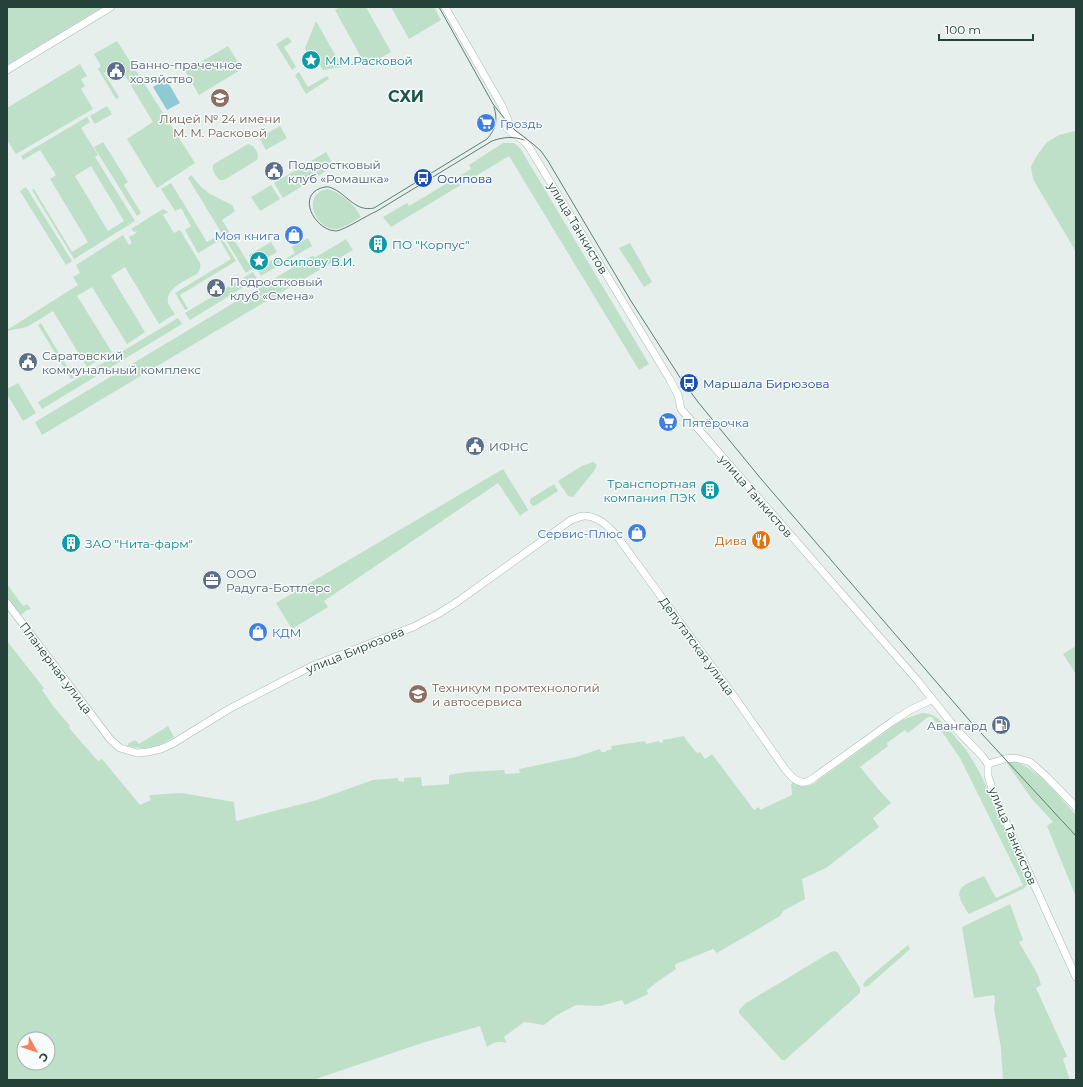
<svg xmlns="http://www.w3.org/2000/svg" width="1083" height="1087" font-family="Montserrat,sans-serif">
  <style>
    .green { fill: #bfe0c8; fill-rule: evenodd }
    .water { fill: #8ec9d4 }
    .lines { fill: none; stroke-linecap: round; stroke-linejoin: round }
    .secondary-casing { stroke: #a4bbb3; stroke-width: 8 }
    .secondary { stroke: #fff; stroke-width: 7 }
    .tram { stroke: #5f7d75; stroke-width: 1 }
    .labels { text-anchor: middle; dominant-baseline: central; stroke-width: 3; stroke-linejoin: round; paint-order: stroke }
    .culture-label { font-size: 12px; fill: #0d838f; stroke: #f7fbf9; text-anchor: start }
    .service-label { font-size: 12px; fill: #4e5e75; stroke: #f7fbf9; text-anchor: start }
    .education-label { font-size: 12px; fill: #785e54; stroke: #f7fbf9 }
    .shop-label { font-size: 12px; fill: #366cbe; stroke: #f7fbf9; text-anchor: start }
    .transit-label { font-size: 12px; fill: #164399; stroke: #f7fbf9; text-anchor: start }
    .street-label { font-size: 12px; fill: #24423a; stroke: #f7fbf9 }
    .food-label { font-size: 12px; fill: #c56008; stroke: #f7fbf9; text-anchor: end }
    .district-label { font-size: 16px; font-weight: bold; fill: #1f5548; stroke: #f7fbf9 }
  </style>
  <rect width="100%" height="100%" fill="#e6efeb"/>
  <g class="green">
    <polygon points="7,7 103,7 7,65"/>
    <polygon points="340,7 366,7 391,52 366,66 335,10"/>
    <polygon points="391,7 434,7 441,20 409,39"/>
    <path d="M316,21L342,67L323,70L313,54C309,53 306,53 305,48Z"/>
    <polygon points="288,37 292,42 284,47 296,67 292,70 276,44"/>
    <polygon points="117,41 195,163 157,188 127,139 153,122 118,64 104,73 119,97 116,99 98,69 101,66 94,54"/>
    <polygon points="228,46 242,69 199,95 185,71"/>
    <polygon points="80,64 87,76 81,79 85,86 81,89 93,109 16,154 7,140 7,108"/>
    <polygon points="299,72 308,87 327,76 329,79 306,94 295,75"/>
    <polygon points="107,106 112,114 95,124 90,116"/>
    <path d="M87,117L90,122L81,128L98,155L95,157L135,221L74,259L32,190L34,189L72,252L88,242L50,179L56,175L40,150L23,160L21,156ZM91,166L124,221L108,231L75,176Z"/>
    <polygon points="280,126 287,138 266,150 259,138"/>
    <polygon points="1074,131 1076,132 1076,252 1033,179 1031,167 1036,157 1046,143 1059,135"/>
    <polygon points="103,142 128,182 124,185 141,213 137,216 94,147"/>
    <polygon points="503,143 514,143 520,148 649,364 639,370 509,156 391,227 383,217 407,203 409,206 471,169 469,165"/>
    <path d="M248,144C255,145 260,154 257,160L224,180H220C216,177 210,169 214,164Z"/>
    <polygon points="326,152 334,166 283,198 274,183"/>
    <polygon points="191,175 201,187 210,194 232,205 235,211 222,220 252,269 246,273 188,178"/>
    <polygon points="171,183 207,242 220,235 236,261 180,295 188,309 185,310 175,293 231,259 220,240 198,253 185,230 191,226 181,208 175,211 161,189"/>
    <polygon points="271,185 280,199 260,211 251,197"/>
    <polygon points="26,187 72,261 66,265 20,191"/>
    <path d="M328,189C342,194 354,203 361,217C354,221 345,228 336,229C314,229 301,193 328,189Z"/>
    <path d="M163,209L168,212L163,215L174,233L180,230L200,263C201,267 200,270 197,274C187,280 165,288 168,303C169,306 173,311 175,314L159,324L125,267L111,276L145,332L127,344L92,287L77,296L112,352L87,367L53,311L27,327L7,331V330L78,285L73,277L80,273L76,265L123,235L129,245L132,243L129,237L135,234L137,231L134,232L131,229Z"/>
    <polygon points="308,238 312,246 261,276 257,269 279,256 282,261 295,253 292,247"/>
    <polygon points="346,239 353,250 221,328 42,435 35,422 312,256 316,257"/>
    <polygon points="271,242 277,252 254,265 249,255"/>
    <polygon points="630,243 652,282 644,287 619,248"/>
    <polygon points="253,272 257,279 190,320 185,313"/>
    <polygon points="178,318 182,324 42,409 38,402"/>
    <polygon points="41,323 74,378 71,379 38,325"/>
    <polygon points="18,383 36,413 23,421 7,394 7,389"/>
    <polygon points="593,462 597,465 594,471 573,497 568,496 558,481 582,466"/>
    <polygon points="503,469 526,506 528,510 520,516 498,483 324,601 328,607 292,629 276,603"/>
    <polygon points="554,484 558,491 536,505 533,506 530,503 530,499"/>
    <polygon points="7,584 23,606 27,604 31,609 27,610 21,615 20,614 7,597"/>
    <path d="M7,641L44,688L42,690L54,707L70,726L69,728L98,761L102,759L140,805L151,800L149,795L182,793L234,802L236,821L317,800L373,780L398,778V781L404,782V778L421,777L422,786L449,784V775L467,772L504,770L505,774L520,773L519,769L576,757L600,749L601,752H606V751L612,749L611,746L645,741L646,744L659,741L660,743L663,742V740L684,736L686,740L697,753L700,752L705,759L712,754L754,810L759,807L760,810L792,795L791,785L793,782C802,786 803,788 813,784L902,720L922,713L930,714L936,717L946,726L967,751L980,773L1028,878C1029,883 1027,886 1023,889L969,914C951,888 959,887 984,876L996,898L1023,885L960,758L932,717H928L908,733L905,730L887,743L888,746L860,767L879,790L891,803L873,818L879,827L826,868L802,879L805,899L783,911L780,916L717,953L713,949L676,964L675,966L676,969L657,982L647,990L648,994L625,1005L622,1000L601,1006L576,1005L557,1015L544,1025L524,1022L504,1037L507,1043C498,1041 494,1042 487,1047L480,1026L422,1043L313,1080H7ZM24,1039H48V1063H24Z"/>
    <polygon points="1076,646 1076,674 1063,654"/>
    <path d="M168,726L174,737C157,748 148,750 127,746L129,743L135,740L139,744Z"/>
    <path d="M1013,761C1040,770 1058,795 1076,815V897L1047,826L1053,822L1031,798L1006,762Z"/>
    <polygon points="1010,904 1023,940 1019,942 1038,975 1041,985 1036,988 1067,1056 1063,1059 1070,1080 1003,1080 1001,1048 994,1009 995,1001 994,995 974,998 962,927"/>
    <polygon points="908,945 910,949 868,986 865,987 863,985 865,981"/>
    <polygon points="835,951 838,953 860,988 860,993 785,1060 782,1060 739,1013 739,1010 746,1003 831,952"/>
  </g>
  <polygon class="water" points="166,79 180,103 167,110 153,87"/>
  <g class="lines">
    <g class="secondary-casing">
      <g id="secondary">
        <polyline points="445,7 502,106 508,120 507,128 512,133 523,140 529,147 669,378 678,395 681,409 917,680 957,730 982,756 988,764 988,776 996,800 1076,977"/>
        <polyline points="7,70 111,7"/>
        <path d="M7,603L110,739L120,748L137,753L148,752L161,749L172,744L229,709L312,666L413,627L438,614L457,602L571,520C574,519 579,517 583,516C597,515 608,526 617,536L738,702L785,769C790,775 797,784 806,782C809,781 812,779 815,777L893,721L910,710L931,700"/>
        <polyline points="988,764 1005,759 1016,758 1030,762 1047,777 1076,807"/>
      </g>
    </g>
    <use href="#secondary" class="secondary"/>
    <g class="tram">
      <polyline points="439,7 493,104 508,123 516,131 533,144 541,151 548,161 631,301 681,379 698,402 762,480 970,721 1076,836"/>
      <path d="M494,107C498,120 496,129 487,139L374,208C356,212 348,196 334,189C331,188 329,186 325,187C298,192 310,223 330,230C331,230 335,231 336,231C345,230 367,215 377,211L492,141C503,137 513,136 524,140"/>
    </g>
  </g>
  <defs>
    <g id="sight-disc" transform="scale(1)"><circle r="9.5" fill="#0f9aa8" stroke="#f7fbf9"/><path d="M0-6L1.8-2.2L6-1.7L2.9 1.2L3.7 5.4L0 3.3L-3.7 5.4L-2.9 1.2L-6-1.7L-1.8-2.2Z" fill="#fff"/></g>
    <g id="civic-disc" transform="scale(1)"><circle r="9.5" fill="#5c6f8a" stroke="#f7fbf9"/><path d="M-.6-6.5H3V-4.5H.6V-3L4-1V1h2V6H-6V1h2V-1L-.6-3ZM-1.2 2.5V6h2.4V2.5Z" fill="#fff"/></g>
    <g id="school-disc" transform="scale(1)"><circle r="9.5" fill="#8d6e63" stroke="#f7fbf9"/><path d="M0-5L7-2L0 1L-7-2ZM-4 1L0 2.5L4 1V4Q0 6-4 4Z" fill="#fff"/></g>
    <g id="supermarket-disc" transform="scale(1)"><circle r="9.5" fill="#3f7fe0" stroke="#f7fbf9"/><path d="M-6-5.5h2.5l.6 2H6L4.5 2H-2.5L-4.4-4H-6ZM-1.5 3.2a1.3 1.3 0 1 0 .1 0ZM3 3.2a1.3 1.3 0 1 0 .1 0Z" fill="#fff"/></g>
    <g id="bus-disc" transform="scale(1)"><circle r="9.5" fill="#1a4fb4" stroke="#f7fbf9"/><path d="M-5-6H5V4H4V6H2V4H-2V6H-4V4H-5ZM-3.5-4V0h7V-4ZM-3.5 1.2v1.5H-2V1.2ZM2 1.2v1.5H3.5V1.2Z" fill="#fff"/></g>
    <g id="shop-disc" transform="scale(1)"><circle r="9.5" fill="#3f7fe0" stroke="#f7fbf9"/><path d="M-5-2.5h2.3a2.7 3.5 0 0 1 5.4 0H5L5.5 6h-11ZM-1.5-2.5h3a1.5 2.3 0 0 0-3 0Z" fill="#fff"/></g>
    <g id="building-disc" transform="scale(1)"><circle r="9.5" fill="#0f9aa8" stroke="#f7fbf9"/><path d="M-4-6H4V6H1V3H-1V6H-4ZM-2.5-4.3h1.7v1.8h-1.7ZM.8-4.3h1.7v1.8H.8ZM-2.5-1h1.7V.8h-1.7ZM.8-1h1.7V.8H.8Z" fill="#fff"/></g>
    <g id="restaurant-disc" transform="scale(1)"><circle r="9.5" fill="#e8710a" stroke="#f7fbf9"/><path d="M-5-6h1v4h1v-4h1v4h1v-4h1v5L-1.5 .5V6h-2V.5L-5-1ZM5-6V6H3V1.5H1.5Q1.5-4 5-6Z" fill="#fff"/></g>
    <g id="office-disc" transform="scale(1)"><circle r="9.5" fill="#5c6f8a" stroke="#f7fbf9"/><path d="M-6-3h4V-5.5h4V-3h4V5H-6ZM-1-4.5V-3h2v-1.5ZM-6 0V1H6V0Z" fill="#fff"/></g>
    <g id="university-disc" transform="scale(1)"><circle r="9.5" fill="#8d6e63" stroke="#f7fbf9"/><path d="M0-5L7-2L0 1L-7-2ZM-4 1L0 2.5L4 1V4Q0 6-4 4Z" fill="#fff"/></g>
    <g id="fuel-disc" transform="scale(1)"><circle r="9.5" fill="#5c6f8a" stroke="#f7fbf9"/><path d="M-5.5-6h7V0h2V4h1.3V-2.5L3-4.5l.8-.8L6-3V5H2.5V1h-1V6h-7ZM-4.2-4.7v3.2H.2V-4.7Z" fill="#fff"/></g>
  </defs>
  <g fill-rule="evenodd">
    <use href="#sight-disc" x="311" y="60"/>
    <use href="#civic-disc" x="116" y="71"/>
    <use href="#school-disc" x="220" y="98"/>
    <use href="#supermarket-disc" x="486" y="123"/>
    <use href="#civic-disc" x="274" y="171"/>
    <use href="#bus-disc" x="423" y="178"/>
    <use href="#shop-disc" x="294" y="235"/>
    <use href="#building-disc" x="378" y="244"/>
    <use href="#sight-disc" x="259" y="261"/>
    <use href="#civic-disc" x="216" y="288"/>
    <use href="#civic-disc" x="28" y="362"/>
    <use href="#bus-disc" x="689" y="383"/>
    <use href="#supermarket-disc" x="668" y="422"/>
    <use href="#civic-disc" x="475" y="446"/>
    <use href="#building-disc" x="710" y="490"/>
    <use href="#shop-disc" x="637" y="533"/>
    <use href="#restaurant-disc" x="761" y="540"/>
    <use href="#building-disc" x="71" y="543"/>
    <use href="#office-disc" x="212" y="580"/>
    <use href="#shop-disc" x="258" y="632"/>
    <use href="#university-disc" x="418" y="694"/>
    <use href="#fuel-disc" x="1001" y="725"/>
  </g>
  <g class="labels">
    <g class="culture-label">
      <text x="325" y="60">М.М.Расковой</text>
      <text x="392" y="244">ПО "Корпус"</text>
      <text x="273" y="261">Осипову В.И.</text>
      <text x="696" y="483" text-anchor="end">Транспортная<tspan x="696" dy="14">компания ПЭК</tspan></text>
      <text x="85" y="543">ЗАО "Нита-фарм"</text>
    </g>
    <g class="service-label">
      <text x="130" y="64">Банно-прачечное<tspan x="130" dy="14">хозяйство</tspan></text>
      <text x="288" y="164">Подростковый<tspan x="288" dy="14">клуб «Ромашка»</tspan></text>
      <text x="230" y="281">Подростковый<tspan x="230" dy="14">клуб «Смена»</tspan></text>
      <text x="42" y="355">Саратовский<tspan x="42" dy="14">коммунальный комплекс</tspan></text>
      <text x="489" y="446">ИФНС</text>
      <text x="226" y="573">ООО<tspan x="226" dy="14">Радуга-Боттлерс</tspan></text>
      <text x="987" y="725" text-anchor="end">Авангард</text>
    </g>
    <g class="education-label">
      <text x="220" y="118">Лицей № 24 имени<tspan x="220" dy="14">М. М. Расковой</tspan></text>
      <text x="432" y="687" text-anchor="start">Техникум промтехнологий<tspan x="432" dy="14">и автосервиса</tspan></text>
    </g>
    <g class="shop-label">
      <text x="500" y="123">Гроздь</text>
      <text x="280" y="235" text-anchor="end">Моя книга</text>
      <text x="682" y="422">Пятёрочка</text>
      <text x="623" y="533" text-anchor="end">Сервис-Плюс</text>
      <text x="272" y="632">КДМ</text>
    </g>
    <g class="transit-label">
      <text x="437" y="178">Осипова</text>
      <text x="703" y="383">Маршала Бирюзова</text>
    </g>
    <g class="street-label">
      <text transform="translate(578 228) rotate(59)">улица Танкистов</text>
      <text transform="translate(756 496) rotate(49)">улица Танкистов</text>
      <text transform="translate(697 646) rotate(54)">Депутатская улица</text>
      <text transform="translate(355 650) rotate(-22)">улица Бирюзова</text>
      <text transform="translate(56 668) rotate(53)">Планерная улица</text>
      <text transform="translate(1013 836) rotate(67)">улица Танкистов</text>
    </g>
    <g class="food-label">
      <text x="747" y="540">Дива</text>
    </g>
    <g class="district-label">
      <text x="406" y="96">СХИ</text>
    </g>
  </g>
  <rect width="1083" height="1087" fill="none" stroke="#24423a" stroke-width="16"/>
  <g transform="translate(36 1051) rotate(130)"><circle r="19" fill="#f7fbf9" stroke="#a3b1ad"/>
  <path d="M0-3L7 15L0 10L-7 15Z" fill="#f4845f"/>
  <text y="-6" font-size="11" font-weight="bold" text-anchor="middle" fill="#24423a">С</text>
  </g>
  <path d="M939 34v6h94v-6" fill="none" stroke="#24423a" stroke-width="2"/>
  <text x="945" y="34" font-size="12" fill="#24423a" stroke="#f7fbf9" stroke-width="3" paint-order="stroke">100 m</text>
</svg>
